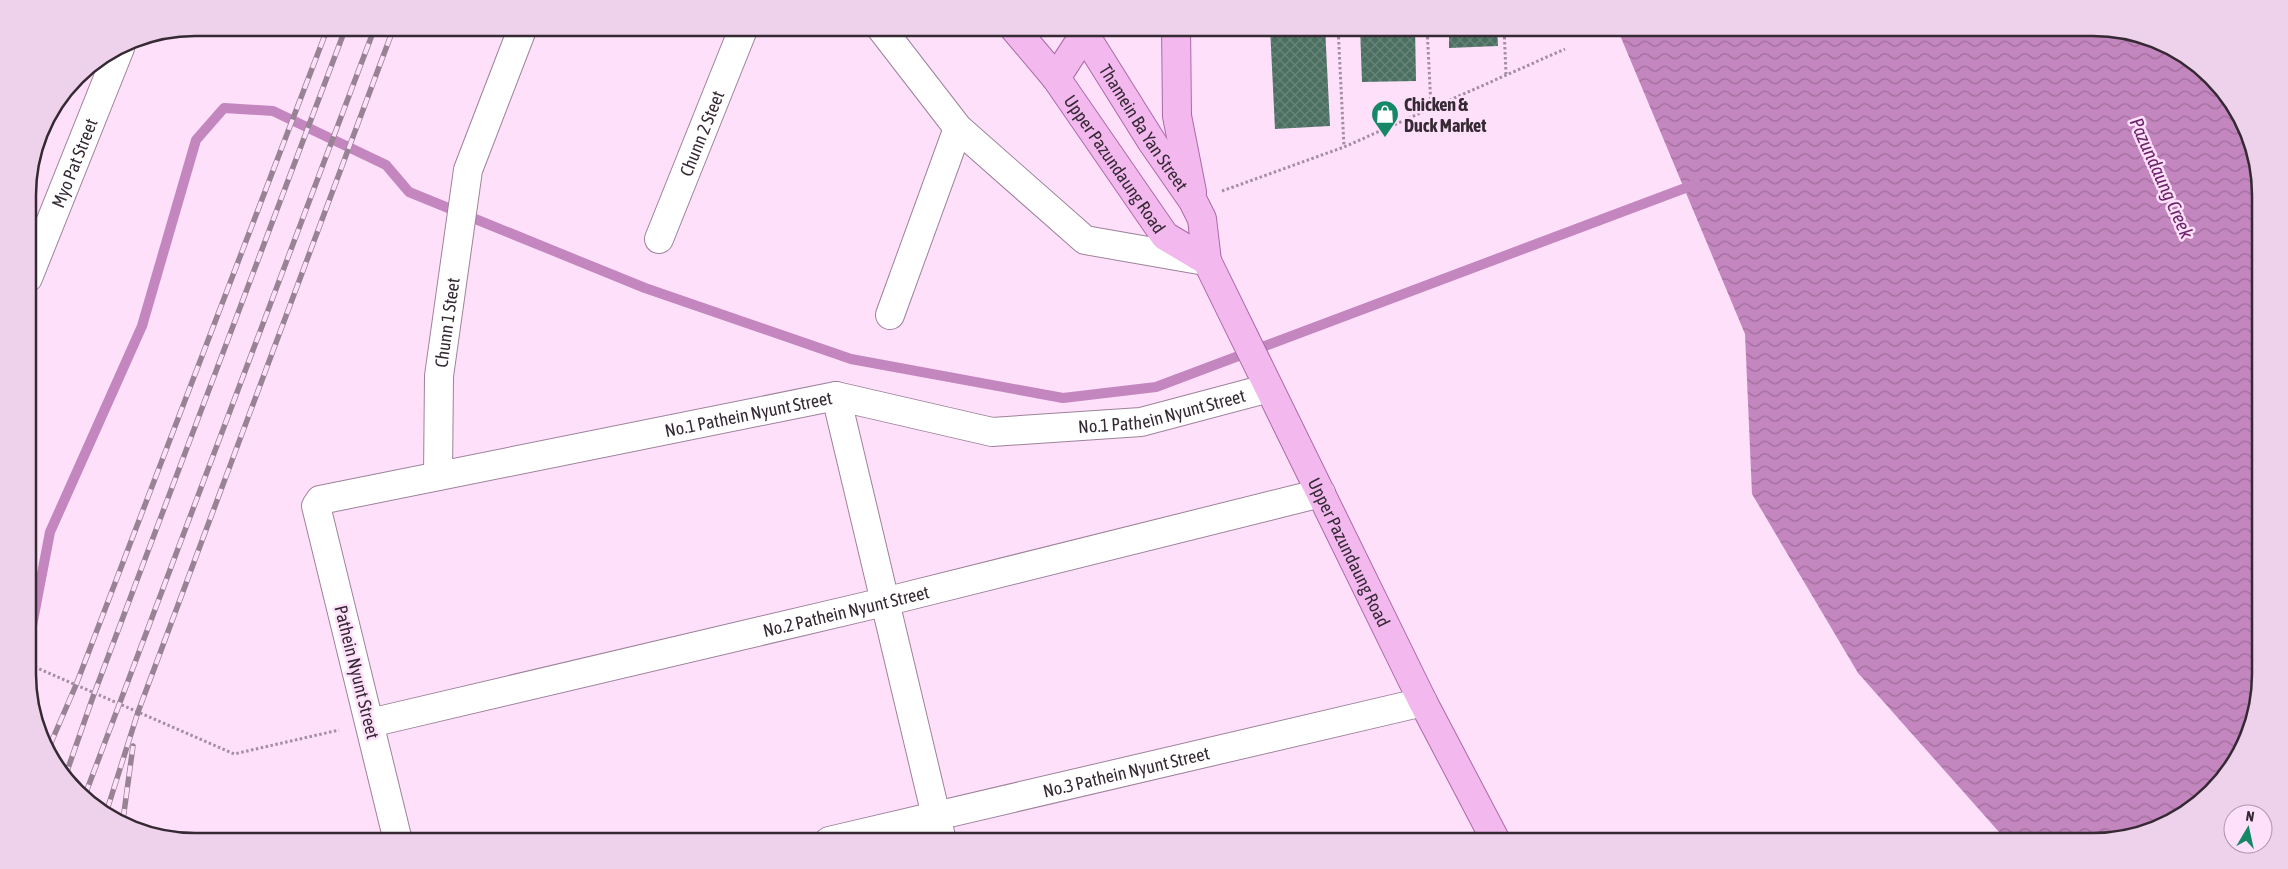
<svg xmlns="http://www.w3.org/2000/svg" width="2288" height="869" font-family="'Asap Condensed',sans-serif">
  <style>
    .water { fill: url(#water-waves) }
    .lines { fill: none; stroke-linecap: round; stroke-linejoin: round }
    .stream { stroke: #c386be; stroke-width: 10 }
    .building { fill: url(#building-cross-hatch) }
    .minor-casing { stroke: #9d829a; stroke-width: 30 }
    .major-casing { stroke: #ab69a6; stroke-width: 30 }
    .path { stroke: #a48ea1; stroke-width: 3; stroke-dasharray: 2.5 2.5; stroke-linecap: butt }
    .minor { stroke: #fff; stroke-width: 28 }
    .major { stroke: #f3b9ef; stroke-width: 28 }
    .rail-casing { stroke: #988395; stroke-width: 5.5 }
    .rail { stroke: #fee0fa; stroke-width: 4; stroke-dasharray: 11; stroke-linecap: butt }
    .labels { text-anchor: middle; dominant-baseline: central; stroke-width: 5; stroke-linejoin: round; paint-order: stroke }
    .poi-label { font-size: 18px; font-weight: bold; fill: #352a34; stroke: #fee0fa; text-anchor: start }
    .street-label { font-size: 18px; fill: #352a34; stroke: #fee0fa }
    .water-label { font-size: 19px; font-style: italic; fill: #6b2268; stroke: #fee0fa }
    .rim { fill: none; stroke: #352a34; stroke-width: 2.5 }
  </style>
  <defs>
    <pattern id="water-waves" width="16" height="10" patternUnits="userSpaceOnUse" patternTransform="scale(1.25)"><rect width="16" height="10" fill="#c386be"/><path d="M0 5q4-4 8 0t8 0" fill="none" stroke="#9f6e9b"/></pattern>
    <pattern id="building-cross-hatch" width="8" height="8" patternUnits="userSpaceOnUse" patternTransform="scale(1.25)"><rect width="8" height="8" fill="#4b7061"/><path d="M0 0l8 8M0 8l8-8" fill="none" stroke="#698479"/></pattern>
  </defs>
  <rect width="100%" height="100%" fill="#fee0fa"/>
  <polygon class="water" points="1617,28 2092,28 2147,37 2219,85 2248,131 2259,173 2260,673 2251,728 2226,776 2195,807 2147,832 2103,841 2007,841 1858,673 1752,494 1745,334"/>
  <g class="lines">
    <polyline class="stream" points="30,636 50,532 142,326 196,140 224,108 273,111 386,165 409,192 645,288 851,359 1063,398 1156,387 1696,184"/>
  </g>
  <g class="building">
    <polygon points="1270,27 1325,27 1330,126 1275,129"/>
    <polygon points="1360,27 1415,27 1416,81 1362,82"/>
    <polygon points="1449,27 1497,27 1498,46 1449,48"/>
  </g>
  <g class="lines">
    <g class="minor-casing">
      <g id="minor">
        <polyline points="880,27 958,128 1085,240 1205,261"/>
        <path id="s1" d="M659,239L744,27"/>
        <path id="s2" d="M28,278L120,48"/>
        <polyline points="890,315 958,128"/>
        <polyline points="836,396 942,841"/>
        <path id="s3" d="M438,476L439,376L468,170L523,27"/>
        <path id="s4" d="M370,723L884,602L1321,493"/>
        <path id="s5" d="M398,841L316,506L320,500L836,396L992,432L1141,422L1269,388"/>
        <path id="s6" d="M829,841L1423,702"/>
      </g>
    </g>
    <g class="major-casing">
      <g id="major">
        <path id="s7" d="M1013,27L1056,78L1165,236L1207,261"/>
        <path id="s8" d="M1080,27L1152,142L1193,201L1202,219L1207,261L1423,702L1496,841"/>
        <polyline points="1176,27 1177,116 1192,192"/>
        <polyline points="1056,78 1089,27"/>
      </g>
    </g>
    <g class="path">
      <polyline points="1338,27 1344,147"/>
      <polyline points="1427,27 1431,107"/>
      <polyline points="1504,27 1506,74"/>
      <polyline points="1222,191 1344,147 1565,49"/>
      <polyline points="30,665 234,754 339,730"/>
    </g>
    <use href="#minor" class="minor"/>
    <use href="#major" class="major"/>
    <g class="rail-casing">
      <g id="rail">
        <polyline points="50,745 76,685 328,27"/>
        <polyline points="65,777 94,694 346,27"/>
        <polyline points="85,795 375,27"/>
        <polyline points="107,810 138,712 394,27"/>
        <polyline points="123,820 133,746"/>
      </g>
    </g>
    <use href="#rail" class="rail"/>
  </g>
  <defs>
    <g id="shop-pin" transform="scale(1.4375)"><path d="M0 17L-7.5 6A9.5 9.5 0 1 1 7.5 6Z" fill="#168868" stroke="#fee0fa"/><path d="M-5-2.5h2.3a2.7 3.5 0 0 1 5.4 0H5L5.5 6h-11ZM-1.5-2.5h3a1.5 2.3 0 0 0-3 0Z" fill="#fff"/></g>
  </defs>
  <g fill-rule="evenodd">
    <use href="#shop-pin" x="1385" y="114"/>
  </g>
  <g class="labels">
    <g class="poi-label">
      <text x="1404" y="104">Chicken &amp;<tspan x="1404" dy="21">Duck Market</tspan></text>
    </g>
    <g class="street-label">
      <text stroke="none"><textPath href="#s8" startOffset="119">Thamein Ba Yan Street</textPath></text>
      <text stroke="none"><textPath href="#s1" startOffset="114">Chunn 2 Steet</textPath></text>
      <text stroke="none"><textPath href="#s2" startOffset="124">Myo Pat Street</textPath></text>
      <text stroke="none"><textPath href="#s7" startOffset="171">Upper Pazundaung Road</textPath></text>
      <text stroke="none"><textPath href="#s3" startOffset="154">Chunn 1 Steet</textPath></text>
      <text stroke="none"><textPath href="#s5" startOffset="1210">No.1 Pathein Nyunt Street</textPath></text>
      <text stroke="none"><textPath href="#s5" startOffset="789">No.1 Pathein Nyunt Street</textPath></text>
      <text stroke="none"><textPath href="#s8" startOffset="594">Upper Pazundaung Road</textPath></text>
      <text stroke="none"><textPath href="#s4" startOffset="489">No.2 Pathein Nyunt Street</textPath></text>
      <text transform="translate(357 672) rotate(76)">Pathein Nyunt Street</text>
      <text stroke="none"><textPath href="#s6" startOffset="305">No.3 Pathein Nyunt Street</textPath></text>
    </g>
    <g class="water-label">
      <text transform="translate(2162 178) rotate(66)">Pazundaung Creek</text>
    </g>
  </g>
  <path d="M0 0H2288V869H0ZM195 36H2093A159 159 0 0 1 2252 195V674A159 159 0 0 1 2093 833H195A159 159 0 0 1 36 674V195A159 159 0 0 1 195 36Z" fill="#eed1ea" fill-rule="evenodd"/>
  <path class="rim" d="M195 36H2093A159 159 0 0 1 2252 195V674A159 159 0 0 1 2093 833H195A159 159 0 0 1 36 674V195A159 159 0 0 1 195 36Z"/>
  <g transform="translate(2248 829) rotate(9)"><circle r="24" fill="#fee0fa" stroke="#ae97ab"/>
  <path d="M0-4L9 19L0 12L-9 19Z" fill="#168868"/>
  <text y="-8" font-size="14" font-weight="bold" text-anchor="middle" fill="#352a34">N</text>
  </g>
</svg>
